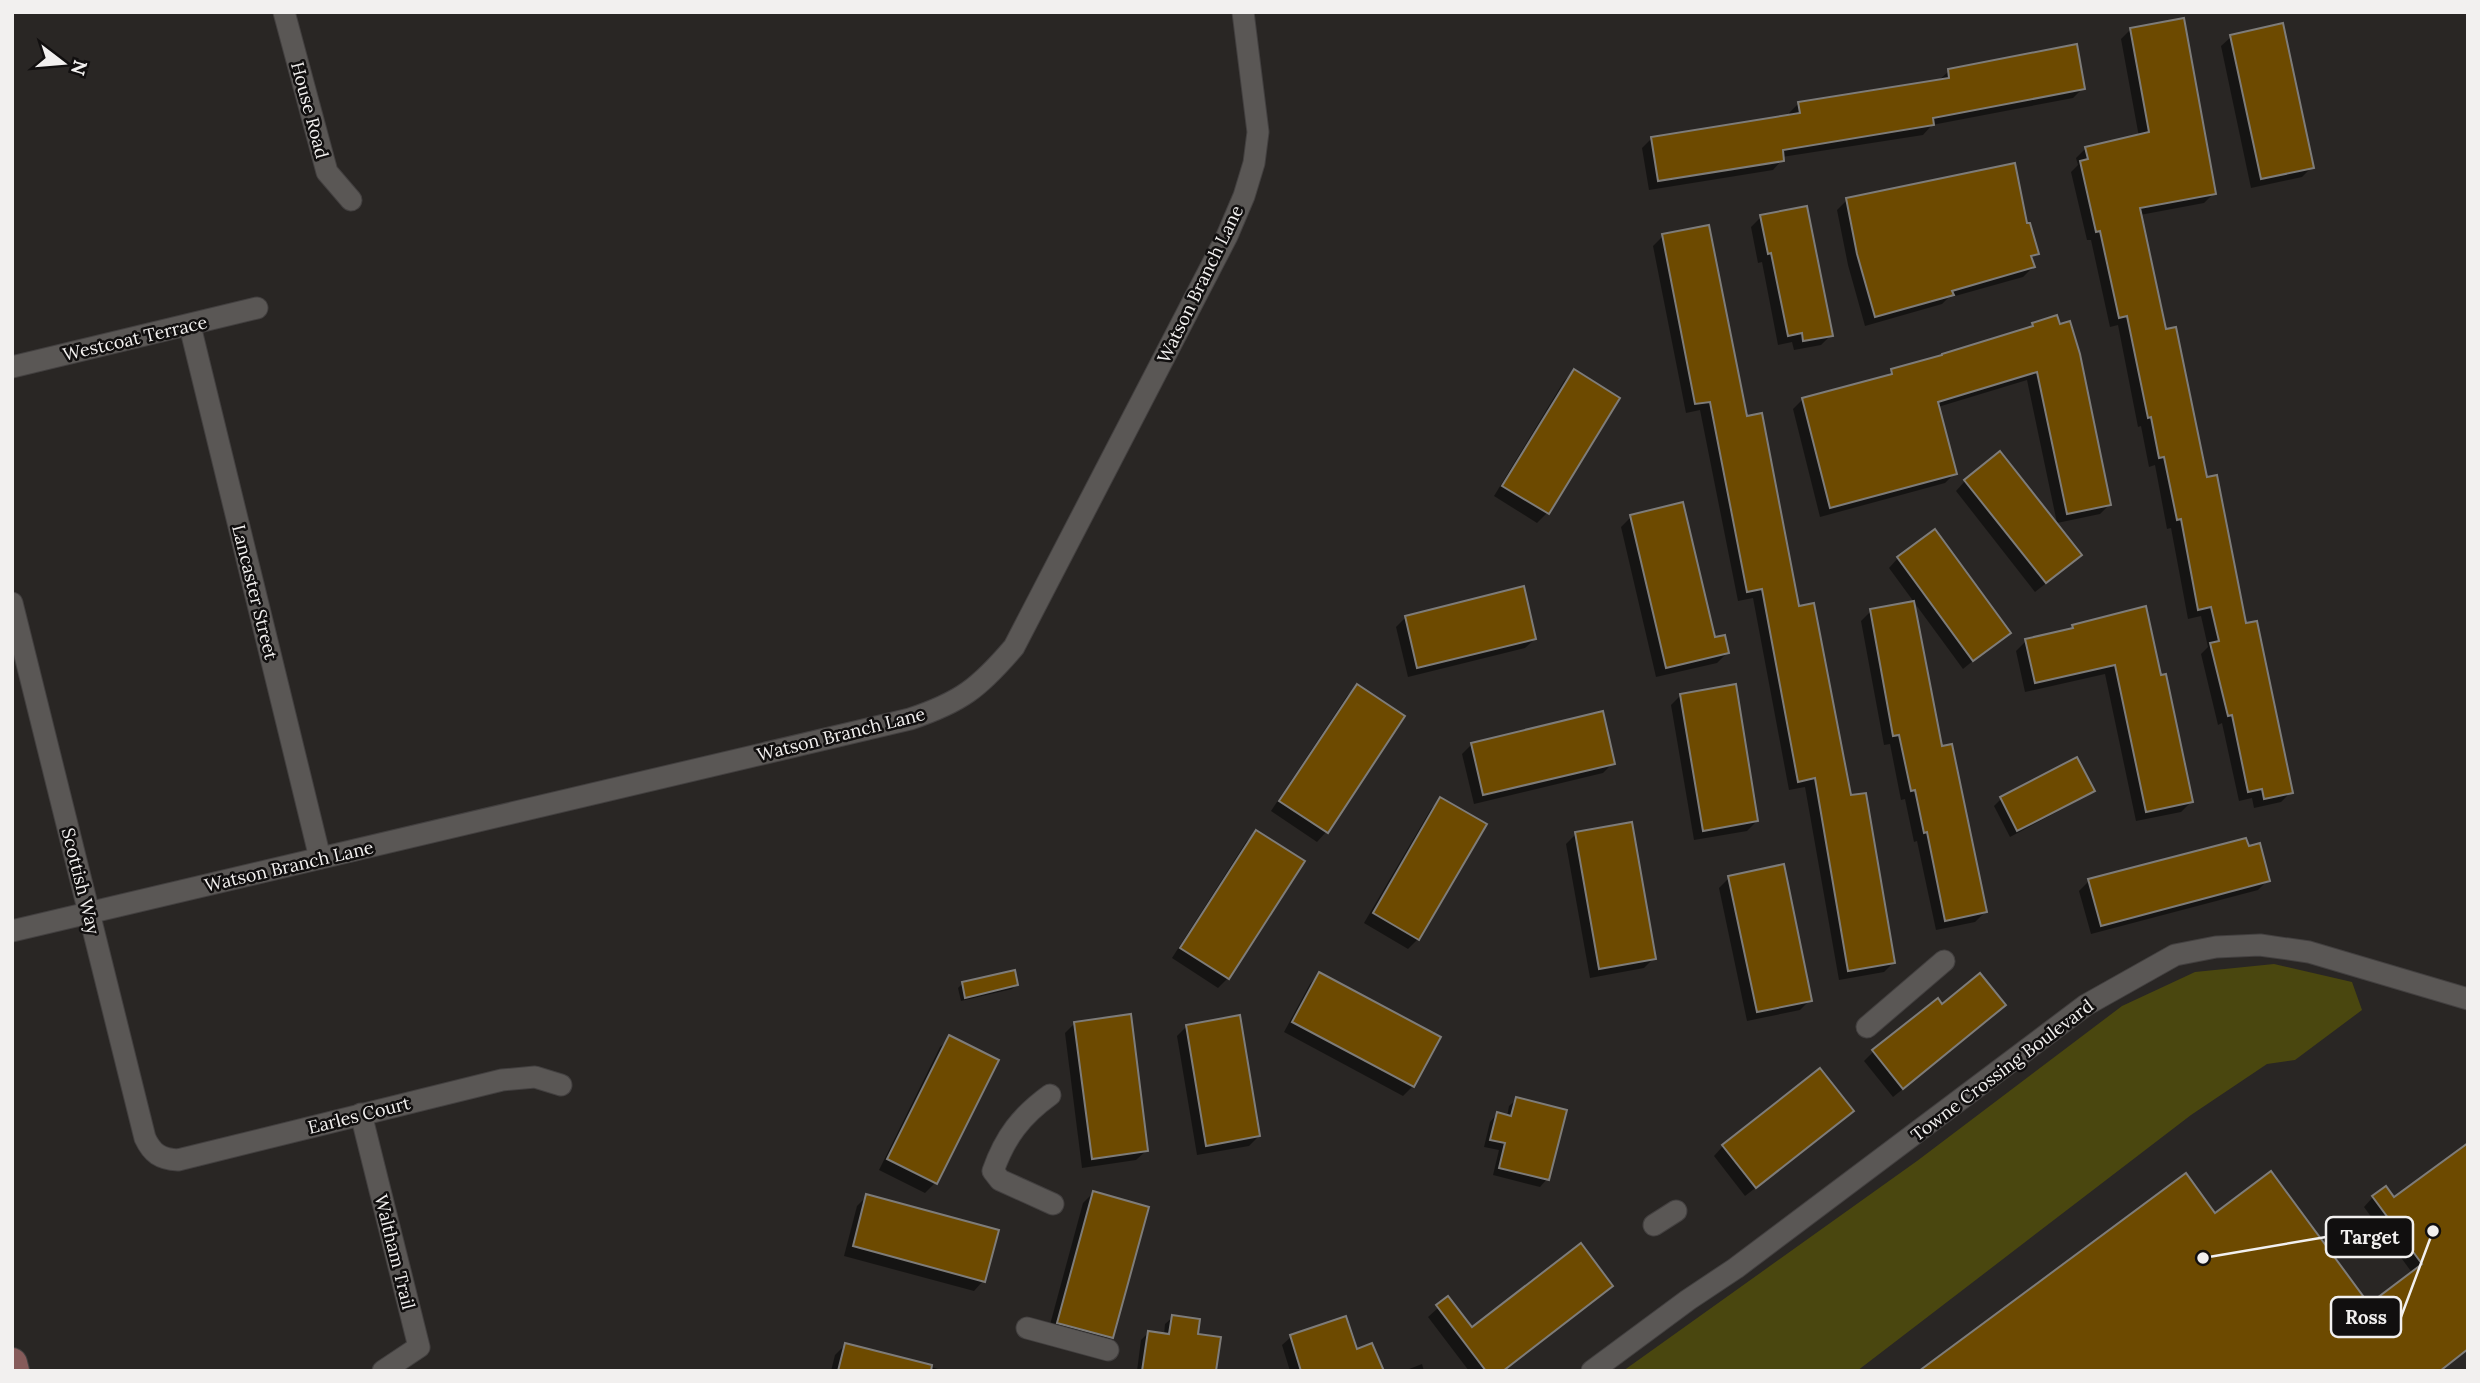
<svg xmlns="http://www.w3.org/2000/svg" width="2480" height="1383" font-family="Lora,serif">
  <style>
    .green { fill: #4a470f }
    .shadow { fill: #0007 }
    .building { fill: #6d4a00; stroke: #7e7c79; stroke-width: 2 }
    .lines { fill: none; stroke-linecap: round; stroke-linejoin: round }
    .street-casing { stroke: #434040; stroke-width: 23 }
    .secondary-casing { stroke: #434040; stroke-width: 32 }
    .street { stroke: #5a5755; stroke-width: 21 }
    .secondary { stroke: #865b5a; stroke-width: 30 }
    .labels { text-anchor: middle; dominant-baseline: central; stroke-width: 5; stroke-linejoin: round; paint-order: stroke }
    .street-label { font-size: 18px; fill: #f2f0ef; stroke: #110f0f }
    .leader { fill: none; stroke: #f2f0ef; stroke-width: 2.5 }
    .callout-dot { fill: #f2f0ef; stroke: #110f0f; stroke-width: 2.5 }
    .callout { fill: #110f0f; stroke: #f2f0ef; stroke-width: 2.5 }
    .callout-label { font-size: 19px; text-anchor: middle; font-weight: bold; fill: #f2f0ef }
  </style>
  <rect width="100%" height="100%" fill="#292624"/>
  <polygon class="green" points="2274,964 2352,982 2362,1010 2295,1060 2267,1064 2191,1115 1857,1371 1623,1371 1917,1161 2122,1006 2195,972"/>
  <g class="shadow">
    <polygon points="2131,29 2214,193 2204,203 2140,215 2165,331 2291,792 2281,802 2254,808 2252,798 2239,801 2222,723 2218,725 2201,654 2208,647 2201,616 2188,619 2171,528 2167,529 2155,465 2149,467 2141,426 2138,427 2118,325 2110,327 2091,240 2087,240 2071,172 2078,165 2076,158 2086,148 2139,137 2121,39"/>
    <polygon points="2231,37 2312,167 2302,177 2251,188 2221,46"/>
    <polygon points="1949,71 2083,88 2073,98 1932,125 1923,135 1782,157 1782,160 1773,170 1649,190 1642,148 1652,138 1790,117 1789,113 1799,103 1938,81"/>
    <polygon points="1847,200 2026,225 2037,253 2030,260 2033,267 2023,277 1948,298 1942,304 1865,326 1848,265 1837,210"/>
    <polygon points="1761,217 1831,335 1821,345 1794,350 1792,342 1778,345 1762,262 1758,263 1751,227"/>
    <polygon points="1663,236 1745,418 1894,962 1884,972 1839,980 1805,787 1789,790 1753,598 1738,601 1700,410 1686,413 1653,246"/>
    <polygon points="2033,325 2110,504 2100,514 2057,523 2027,380 1938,407 1955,473 1945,483 1820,517 1793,409 1803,399 1885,378 1892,370 2027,330"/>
    <polygon points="1574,371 1618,398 1547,513 1537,523 1494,496 1564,381"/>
    <polygon points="1965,481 2069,565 2035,592 1956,491"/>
    <polygon points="1631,517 1713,639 1727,653 1717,663 1656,677 1621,527"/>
    <polygon points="1898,558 2008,632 1963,669 1889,568"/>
    <polygon points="2145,609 2191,802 2181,812 2136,821 2105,674 2025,692 2016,651 2026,641 2069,631 2073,627"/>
    <polygon points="1871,611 1940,748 1985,912 1975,922 1936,930 1917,841 1914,842 1905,799 1901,800 1890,744 1884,745 1861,621"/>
    <polygon points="1406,617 1535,639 1525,648 1408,677 1396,627"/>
    <polygon points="1357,686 1326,832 1317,842 1271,811 1347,696"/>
    <polygon points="1681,695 1757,821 1747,831 1694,840 1671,705"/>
    <polygon points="1472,744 1613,763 1603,773 1474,804 1462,754"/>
    <polygon points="2092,790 2085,797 2010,837 1994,806 2001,799"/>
    <polygon points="1441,799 1418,939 1408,949 1364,923 1431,809"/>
    <polygon points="1256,832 1302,862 1228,978 1218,988 1172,958 1246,842"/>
    <polygon points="1576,834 1654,958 1644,968 1590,978 1566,844"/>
    <polygon points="1729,878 1810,1000 1800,1010 1747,1021 1719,888"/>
    <polygon points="2268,880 2258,890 2091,934 2079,891 2089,881"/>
    <polygon points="1319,974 1413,1086 1403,1096 1284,1032 1310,984"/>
    <polygon points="963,983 1016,985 1012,989 961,1001 958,988"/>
    <polygon points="1994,1015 1893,1097 1864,1061 1874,1051"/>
    <polygon points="1075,1023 1146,1151 1136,1160 1082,1168 1065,1033"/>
    <polygon points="1187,1026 1259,1136 1249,1146 1197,1155 1177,1036"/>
    <polygon points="950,1038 997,1061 935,1183 925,1193 879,1170 940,1047"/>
    <polygon points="1517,1099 1547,1179 1540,1187 1493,1175 1499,1150 1484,1147 1490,1122 1497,1114 1507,1117 1509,1106"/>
    <polygon points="1842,1121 1745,1196 1714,1156 1723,1146"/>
    <polygon points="2468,1145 2468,1350 2440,1371 2215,1215 2368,1307 2413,1274 2364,1207 2373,1197 2394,1200"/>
    <polygon points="1093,1193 1111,1337 1101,1347 1048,1332 1083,1203"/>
    <polygon points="867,1196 983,1281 974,1291 844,1256 857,1206"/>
    <polygon points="1611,1286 1503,1371 1469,1371 1428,1317 1448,1299 1472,1330"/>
    <polygon points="1173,1317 1214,1371 1137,1371 1141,1340 1148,1333 1164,1335 1165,1324"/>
    <polygon points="1291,1337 1356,1352 1382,1371 1290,1371 1282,1345"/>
    <polygon points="845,1345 946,1371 831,1371 835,1355"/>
    <polygon points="1422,1364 1424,1371 1404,1371"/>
  </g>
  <g class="building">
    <polygon points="2184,18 2216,194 2140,208 2166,329 2176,327 2207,477 2217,475 2246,623 2257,621 2293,793 2264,799 2262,789 2248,792 2232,715 2228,716 2210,643 2219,641 2211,607 2198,610 2181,519 2177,520 2164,457 2159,458 2151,417 2148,418 2127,316 2119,318 2100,231 2096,232 2080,161 2088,159 2085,147 2149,132 2130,28"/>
    <polygon points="2283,23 2314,168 2261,179 2230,35"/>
    <polygon points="2077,44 2085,89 1933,118 1934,125 1783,150 1784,161 1658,181 1651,137 1800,113 1798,102 1949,78 1948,69"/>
    <polygon points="2015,163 2027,223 2030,223 2039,254 2031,256 2035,267 1952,291 1954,295 1875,317 1857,254 1846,198"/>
    <polygon points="1807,206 1833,336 1803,341 1802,333 1788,336 1771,253 1768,254 1760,215"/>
    <polygon points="1709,225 1747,416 1762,413 1799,606 1814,603 1851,795 1866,793 1895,963 1848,971 1815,778 1798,782 1762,589 1747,592 1710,402 1695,404 1662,234"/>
    <polygon points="2057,315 2060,324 2070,321 2080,354 2111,505 2067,514 2037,372 1938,402 1957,474 1830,508 1802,398 1892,374 1891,369 1942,355 1942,354 2033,326 2032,323"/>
    <polygon points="1574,369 1620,398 1549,514 1502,486"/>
    <polygon points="2000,451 2082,555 2046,583 1964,480"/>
    <polygon points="1683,502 1715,637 1725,635 1729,653 1666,668 1630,515"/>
    <polygon points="1935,529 2011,633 1973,661 1897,557"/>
    <polygon points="1524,586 1536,639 1417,668 1405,616"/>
    <polygon points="1914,601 1942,746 1952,744 1987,912 1945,921 1927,832 1924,833 1915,790 1911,791 1899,735 1893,736 1870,609"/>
    <polygon points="2146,606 2161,675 2166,674 2193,802 2146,812 2115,665 2035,683 2025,639 2073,628 2072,625"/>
    <polygon points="1357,684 1405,716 1328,833 1279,801"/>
    <polygon points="1736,684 1758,821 1703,831 1680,694"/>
    <polygon points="1603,711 1615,764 1483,795 1471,743"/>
    <polygon points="2077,757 2095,791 2017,831 2000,797"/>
    <polygon points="1440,797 1487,824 1419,940 1373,913"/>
    <polygon points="1632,822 1656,959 1599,969 1575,832"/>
    <polygon points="1256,830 1305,861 1229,979 1180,948"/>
    <polygon points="2246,838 2249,846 2260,843 2270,881 2101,926 2088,879"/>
    <polygon points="1784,864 1812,1001 1757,1012 1728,876"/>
    <polygon points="1015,970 1018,985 965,998 962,982"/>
    <polygon points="1319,972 1441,1037 1414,1087 1292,1022"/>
    <polygon points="1980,973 2006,1005 1903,1089 1872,1050 1938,998 1942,1004"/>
    <polygon points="1131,1014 1148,1151 1092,1159 1074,1022"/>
    <polygon points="1240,1015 1260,1136 1206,1146 1186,1025"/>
    <polygon points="949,1035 999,1060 937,1184 887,1159"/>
    <polygon points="1820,1068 1854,1111 1756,1188 1722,1145"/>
    <polygon points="1516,1097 1567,1110 1549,1180 1499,1168 1505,1143 1490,1140 1497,1112 1511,1116"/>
    <polygon points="2468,1143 2468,1349 2440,1371 1919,1371 2186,1173 2215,1213 2271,1171 2369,1304 2422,1264 2372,1196 2386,1186 2394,1197"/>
    <polygon points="1093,1191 1149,1207 1113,1338 1057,1323"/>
    <polygon points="866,1194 999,1230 985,1282 853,1246"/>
    <polygon points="1581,1243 1613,1286 1503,1371 1486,1371 1436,1305 1448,1296 1472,1327"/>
    <polygon points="1172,1315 1200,1319 1198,1334 1221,1337 1216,1371 1142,1371 1148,1331 1169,1334"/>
    <polygon points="1346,1316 1357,1349 1372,1343 1384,1371 1301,1371 1290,1335"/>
    <polygon points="845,1343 932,1365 931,1371 838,1371"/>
  </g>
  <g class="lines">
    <g class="street-casing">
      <g id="street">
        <polyline points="284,12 327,172 351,200"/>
        <polyline points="190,326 320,858"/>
        <polyline points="12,367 257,308"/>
        <path d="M12,603L145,1138C152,1153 160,1159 178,1160L502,1080L535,1077L561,1085"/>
        <path d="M12,931L910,719C961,702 979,688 1014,647L1227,236L1244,196L1254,163L1258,132L1243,12"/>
        <polyline points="1867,1027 1944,961"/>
        <path d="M1050,1095C1021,1116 1005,1137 993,1171L1000,1180L1053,1204"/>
        <polyline points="361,1114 419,1347 383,1371"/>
        <polyline points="1654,1225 1676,1211"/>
        <polyline points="1027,1328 1108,1350"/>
        <polyline points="1592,1371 1688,1300 1736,1268 2086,1005 2175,955 2216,947 2260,945 2309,952 2468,999"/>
      </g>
    </g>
    <g class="secondary-casing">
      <polyline id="secondary" points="12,1363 14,1371"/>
    </g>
    <use href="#street" class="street"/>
    <use href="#secondary" class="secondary"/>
  </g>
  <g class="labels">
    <g class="street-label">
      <text transform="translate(310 110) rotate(75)">House Road</text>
      <text transform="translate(1200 284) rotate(-64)">Watson Branch Lane</text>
      <text transform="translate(135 338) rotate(-13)">Westcoat Terrace</text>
      <text transform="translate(255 592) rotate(76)">Lancaster Street</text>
      <text transform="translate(841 734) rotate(-14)">Watson Branch Lane</text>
      <text transform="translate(289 866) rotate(-13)">Watson Branch Lane</text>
      <text transform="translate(81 881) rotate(76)">Scottish Way</text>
      <text transform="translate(2002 1070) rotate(-37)">Towne Crossing Boulevard</text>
      <text transform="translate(359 1115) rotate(-14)">Earles Court</text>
      <text transform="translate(395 1252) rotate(76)">Waltham Trail</text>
    </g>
  </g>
  <path class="leader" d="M2203 1258L2326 1237M2433 1231L2401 1317"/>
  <g class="callout-dot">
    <circle cx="2203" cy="1258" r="7"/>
    <circle cx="2433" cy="1231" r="7"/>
  </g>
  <g class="callout">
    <rect x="2326" y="1217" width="87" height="40" rx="7"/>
    <rect x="2331" y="1297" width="70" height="40" rx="7"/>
  </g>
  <g class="callout-label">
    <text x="2370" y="1244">Target</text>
    <text x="2366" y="1324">Ross</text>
  </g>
  <rect width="2480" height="1383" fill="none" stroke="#f2f0ef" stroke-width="28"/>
  <g transform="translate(63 63) rotate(106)" stroke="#110f0f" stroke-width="5" paint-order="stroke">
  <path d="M0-5L12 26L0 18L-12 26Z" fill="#f2f0ef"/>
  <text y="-10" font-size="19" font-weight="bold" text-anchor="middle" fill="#f2f0ef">N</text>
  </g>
</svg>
